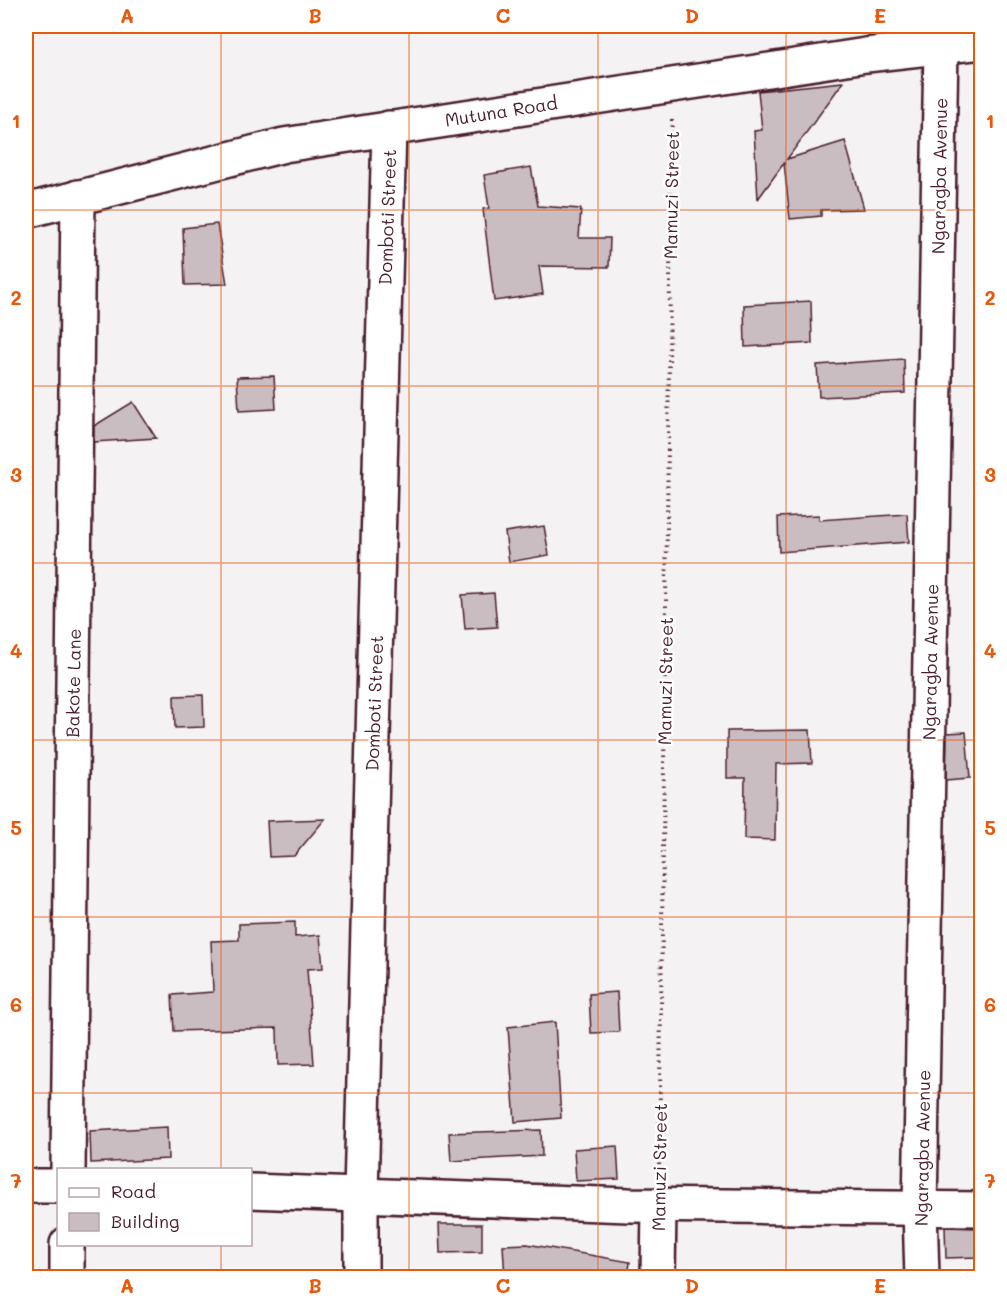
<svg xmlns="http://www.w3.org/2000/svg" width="1007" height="1303" font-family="Mali,sans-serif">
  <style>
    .building { fill: #cabdc1; stroke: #4a1f2b; stroke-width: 1.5 }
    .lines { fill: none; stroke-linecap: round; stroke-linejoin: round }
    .minor-casing { stroke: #4a1f2b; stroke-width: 38 }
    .path { stroke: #4a1f2b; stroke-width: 4; stroke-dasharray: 1.5 4.5; stroke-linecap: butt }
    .minor { stroke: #fff; stroke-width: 33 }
    .grid { fill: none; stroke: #e8590c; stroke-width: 1.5; stroke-opacity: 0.55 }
    .labels { text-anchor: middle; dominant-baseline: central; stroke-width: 5; stroke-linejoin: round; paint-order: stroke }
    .street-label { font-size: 18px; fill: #4a1f2b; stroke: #fff }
    .neatline { fill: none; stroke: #e8590c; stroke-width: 2 }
    .grid-label { font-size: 20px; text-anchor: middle; font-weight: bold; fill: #e8590c }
  </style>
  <rect width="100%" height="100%" fill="#f4f2f2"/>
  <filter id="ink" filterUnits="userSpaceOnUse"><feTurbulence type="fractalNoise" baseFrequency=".0167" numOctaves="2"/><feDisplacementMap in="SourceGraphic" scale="12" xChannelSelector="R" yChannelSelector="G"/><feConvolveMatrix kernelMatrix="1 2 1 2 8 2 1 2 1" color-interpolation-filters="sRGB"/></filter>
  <g filter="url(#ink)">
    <g class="building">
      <polygon points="843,82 787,159 845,141 864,209 821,210 821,216 790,219 784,163 758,199 754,131 762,130 758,91"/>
      <polygon points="531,167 538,206 581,209 579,238 610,238 609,267 539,266 543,294 494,301 483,209 489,208 484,175"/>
      <polygon points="217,224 227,284 185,285 183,228"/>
      <polygon points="811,301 812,343 745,347 744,305"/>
      <polygon points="904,359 905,393 819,397 817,365"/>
      <polygon points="274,376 276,409 239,411 237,377"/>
      <polygon points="133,402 156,438 94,442 94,426"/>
      <polygon points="907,514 909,542 779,552 778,517 819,515 819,520"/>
      <polygon points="544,526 549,555 509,562 505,532"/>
      <polygon points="494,593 497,627 465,629 462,595"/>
      <polygon points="203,695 204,727 175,728 174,696"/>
      <polygon points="810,730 812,763 776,764 775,840 744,839 745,778 727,778 727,731"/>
      <polygon points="966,732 970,778 946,780 947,733"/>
      <polygon points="325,819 294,856 269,857 267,821"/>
      <polygon points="295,922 295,937 320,935 323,968 307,969 314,1064 278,1065 277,1028 174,1031 172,995 213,992 211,941 239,940 239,924"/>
      <polygon points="617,992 619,1032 591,1033 589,994"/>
      <polygon points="555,1022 561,1118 515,1122 508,1027"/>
      <polygon points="167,1127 168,1159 91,1163 90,1131"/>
      <polygon points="541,1130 542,1156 451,1161 449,1133"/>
      <polygon points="617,1146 619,1179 576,1181 574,1149"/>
      <polygon points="439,1224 482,1224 482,1252 440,1253"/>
      <polygon points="945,1227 976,1228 978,1257 946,1258"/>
      <polygon points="527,1244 630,1262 628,1278 505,1278 503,1245"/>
    </g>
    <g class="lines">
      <g class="minor-casing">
        <g id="minor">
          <polyline points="26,211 284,145 866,55 982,42"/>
          <polyline points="68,1170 78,197"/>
          <polyline points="26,1186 58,1186"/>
          <polyline points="250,1191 629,1205 982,1209"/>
          <polyline points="67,1278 67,1244"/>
          <polyline points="361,1278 361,1193 389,128"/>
          <polyline points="658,1278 659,1205"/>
          <polyline points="922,1278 920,1209 941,47"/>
        </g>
      </g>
      <polyline class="path" points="659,1171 672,120"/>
      <use href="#minor" class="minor"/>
    </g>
  </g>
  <path class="grid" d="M221,26V1170M409,26V1278M598,26V1278M786,26V1278M26,210H982M26,386H982M26,563H982M26,740H982M26,917H982M26,1093H982M221,1244V1278"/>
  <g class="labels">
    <g class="street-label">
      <text transform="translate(501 111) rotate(-9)">Mutuna Road</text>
      <text transform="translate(939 176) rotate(-89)">Ngaragba Avenue</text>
      <text transform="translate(671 195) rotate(-89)">Mamuzi Street</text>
      <text transform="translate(387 217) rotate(-88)">Domboti Street</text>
      <text transform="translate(930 662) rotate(-89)">Ngaragba Avenue</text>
      <text transform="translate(665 681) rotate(-89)">Mamuzi Street</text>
      <text transform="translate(73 683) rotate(-89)">Bakote Lane</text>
      <text transform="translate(374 703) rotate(-88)">Domboti Street</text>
      <text transform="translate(922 1148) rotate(-89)">Ngaragba Avenue</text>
      <text transform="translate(659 1167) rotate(-89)">Mamuzi Street</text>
    </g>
  </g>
  <rect width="1007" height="1303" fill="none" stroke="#fff" stroke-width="66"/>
  <rect x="57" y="1168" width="195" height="78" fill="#ffffff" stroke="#b7a5aa" stroke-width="1.5"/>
  <rect x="69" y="1188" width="30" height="9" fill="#ffffff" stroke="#b7a5aa" stroke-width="1.5"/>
  <text x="111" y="1198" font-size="18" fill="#4a1f2b">Road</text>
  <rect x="69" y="1213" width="30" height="18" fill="#cabdc1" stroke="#b7a5aa" stroke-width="1.5"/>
  <text x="111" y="1228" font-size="18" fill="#4a1f2b">Building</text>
  <rect x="33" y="33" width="941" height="1237" class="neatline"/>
  <g class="grid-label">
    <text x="127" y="23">A</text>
    <text x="315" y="23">B</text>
    <text x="503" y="23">C</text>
    <text x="692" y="23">D</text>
    <text x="880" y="23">E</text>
    <text x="16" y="128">1</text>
    <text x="990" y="128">1</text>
    <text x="16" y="305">2</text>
    <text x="990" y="305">2</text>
    <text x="16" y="482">3</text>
    <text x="990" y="482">3</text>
    <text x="16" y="658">4</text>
    <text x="990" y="658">4</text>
    <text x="16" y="835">5</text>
    <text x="990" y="835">5</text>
    <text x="16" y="1012">6</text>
    <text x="990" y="1012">6</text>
    <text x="16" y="1188">7</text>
    <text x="990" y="1188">7</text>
    <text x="127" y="1293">A</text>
    <text x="315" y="1293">B</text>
    <text x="503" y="1293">C</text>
    <text x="692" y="1293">D</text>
    <text x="880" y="1293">E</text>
  </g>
</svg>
